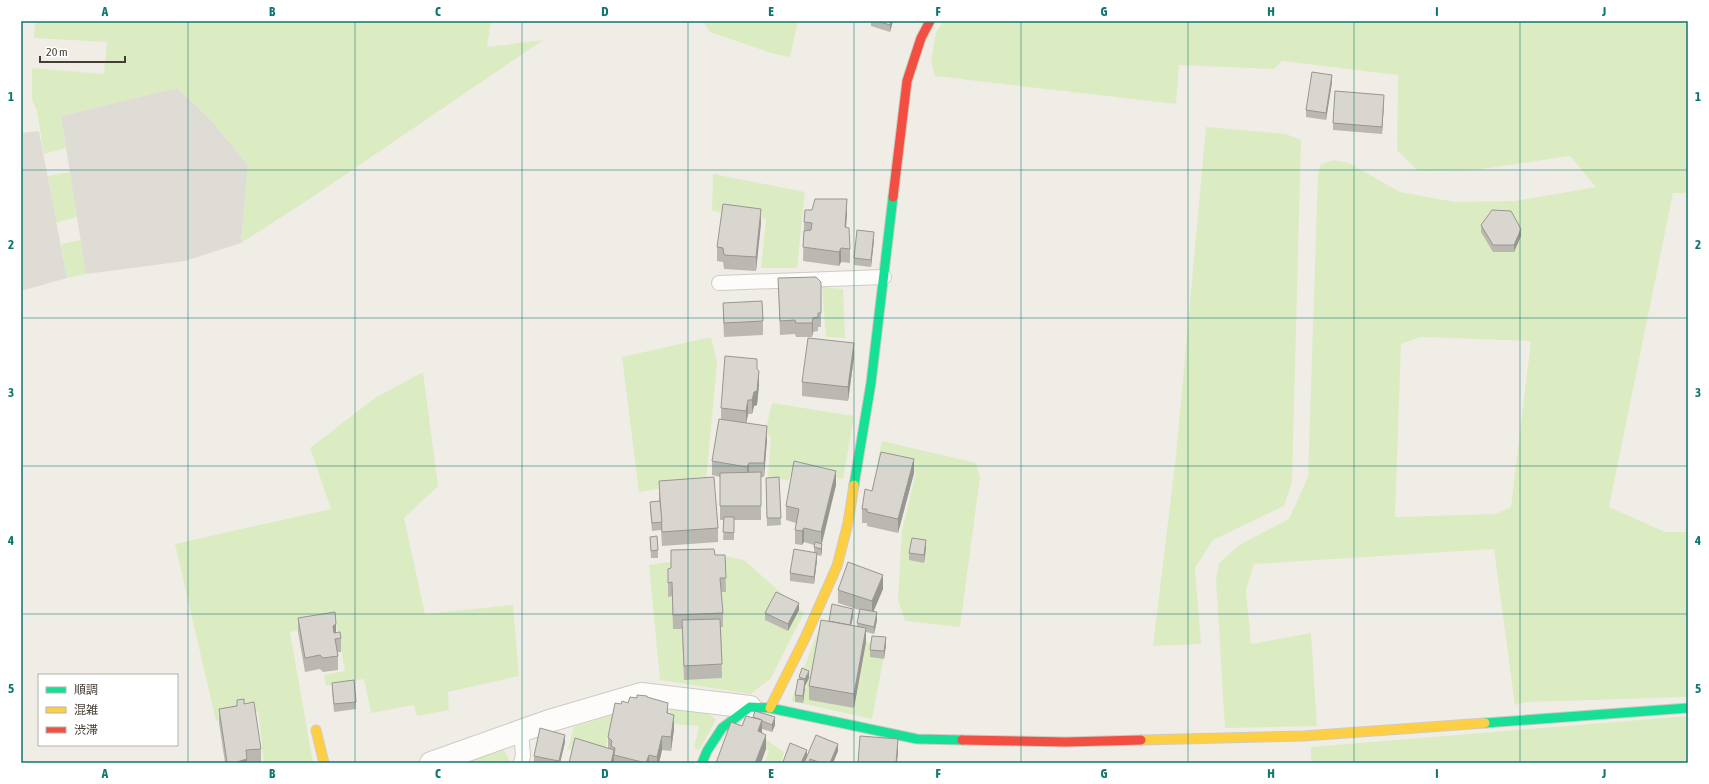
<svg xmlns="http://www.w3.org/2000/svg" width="1709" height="784" font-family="'Asap Condensed','Noto Sans JP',sans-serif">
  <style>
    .green { fill: #dbecc3; fill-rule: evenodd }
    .parking { fill: #dfdcd6 }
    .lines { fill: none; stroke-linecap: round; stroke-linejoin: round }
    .lane-casing { stroke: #cecbc4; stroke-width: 16 }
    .street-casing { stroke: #cecbc4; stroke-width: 24 }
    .fast-casing { stroke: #cfcbbd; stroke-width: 11 }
    .slow-casing { stroke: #cfcbbd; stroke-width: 11 }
    .jam-casing { stroke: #cfcbbd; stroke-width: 11 }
    .lane { stroke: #fdfcfb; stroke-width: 14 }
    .street { stroke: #fdfcfb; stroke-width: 22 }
    .fast { stroke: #16e098; stroke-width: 9 }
    .slow { stroke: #ffcf43; stroke-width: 9 }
    .jam { stroke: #f24e42; stroke-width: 9 }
    .wall { fill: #bbb8b2 }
    .shaded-wall { fill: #989691 }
    .building { fill: #d9d6cf; stroke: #989691 }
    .grid { fill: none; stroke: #0f766e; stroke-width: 1; stroke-opacity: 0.55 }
    .neatline { fill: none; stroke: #0f766e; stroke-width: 1.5 }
    .grid-label { font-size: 13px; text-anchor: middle; font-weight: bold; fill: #0f766e }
  </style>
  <rect width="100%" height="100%" fill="#f0ede6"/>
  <g class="green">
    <polygon points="35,21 491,21 487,47 543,40 311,198 241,243 248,165 208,117 177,88 61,116 66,148 44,154 37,111 32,100 32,68 104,74 107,42 34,38"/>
    <polygon points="703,21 798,21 790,57 771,53 710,32"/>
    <path d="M944,21H1679L1688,25V193H1673L1609,507L1665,532H1688V697L1527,702L1515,705L1494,549L1254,564L1246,590L1251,644L1311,633L1317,726L1225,728L1216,579L1219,563L1241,544L1289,519L1308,477L1318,174L1321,164L1334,160L1349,163L1400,192L1455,202L1515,201L1596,187L1570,156L1476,170L1418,171L1397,150L1398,75L1282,61L1274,69L1179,65L1176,104L935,76L931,62L936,32ZM1420,337L1531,341L1511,507L1496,514L1395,517L1401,344Z"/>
    <polygon points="1206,127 1286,134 1301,140 1292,482 1284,506 1213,540 1195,568 1201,644 1153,646 1176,456"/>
    <polygon points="70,172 77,217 56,223 48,176"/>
    <polygon points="713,174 805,192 797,268 761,268 766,219 712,211"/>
    <polygon points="81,240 86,274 67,278 61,244"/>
    <polygon points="822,287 843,289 845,338 826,337"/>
    <polygon points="711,337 717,363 706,481 639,492 622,357"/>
    <polygon points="423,372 438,486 404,518 425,614 513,605 519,676 448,692 449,710 417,716 414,705 371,713 364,679 326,686 324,675 345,671 336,624 290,632 313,763 264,763 258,711 216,721 175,544 331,509 310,448 375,398"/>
    <polygon points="772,403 854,416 843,479 794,468 788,481 768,476 771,437 765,433"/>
    <polygon points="882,441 976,463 980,477 960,627 905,621 898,600 902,531 916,472 877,462"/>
    <polygon points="719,555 744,560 804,613 771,678 751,694 660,680 649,565"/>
    <polygon points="818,632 821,634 809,700 854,708 866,642 886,645 872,719 791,701"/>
    <polygon points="669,708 709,714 716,720 699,750 694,748 699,726 670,724"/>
    <polygon points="612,715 604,757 568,749 574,727"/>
    <polygon points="1688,716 1688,763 1311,763 1311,747"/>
    <polygon points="765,739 784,752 781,763 764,763 769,751 762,745"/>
    <polygon points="504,750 511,763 463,763"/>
  </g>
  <g class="parking">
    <polygon points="177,88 208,117 248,165 241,243 185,261 86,274 61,116"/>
    <polygon points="39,131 67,278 21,291 21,133"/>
  </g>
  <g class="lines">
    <g class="lane-casing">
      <g id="lane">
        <polyline points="719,283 884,277"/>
        <polyline points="521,731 523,756 521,763"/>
      </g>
    </g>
    <g class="street-casing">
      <polyline id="street" points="431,763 549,721 641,694 750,707"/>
    </g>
    <g class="fast-casing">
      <g id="fast">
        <polyline points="854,485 871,383 893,197"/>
        <polyline points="1485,723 1688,708"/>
        <polyline points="702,763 707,751 722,728 750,707 770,708 917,739 962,740"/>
      </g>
    </g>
    <g class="slow-casing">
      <g id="slow">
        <polyline points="770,708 805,638 837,566 848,523 854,485"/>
        <polyline points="316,730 324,763"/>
        <polyline points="1141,740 1304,736 1485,723"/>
      </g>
    </g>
    <g class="jam-casing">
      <g id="jam">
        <polyline points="893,197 907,81 921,38 930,21"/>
        <polyline points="962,740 1066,742 1141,740"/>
      </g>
    </g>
    <use href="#lane" class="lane"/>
    <use href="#street" class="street"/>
    <use href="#fast" class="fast"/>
    <use href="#slow" class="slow"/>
    <use href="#jam" class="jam"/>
  </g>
  <g class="wall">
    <polygon points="871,21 893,21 890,32 871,26"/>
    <polygon points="1332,82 1326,120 1306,117 1306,110"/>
    <polygon points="1384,102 1382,134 1333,130 1333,123"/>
    <polygon points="847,213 846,228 850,249 850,263 841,262 839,266 803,261 804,222"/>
    <polygon points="761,223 756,271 724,269 723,262 717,261 717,247"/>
    <polygon points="1481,225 1521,236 1514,252 1493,252 1481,232"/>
    <polygon points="874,240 871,267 854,265 854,258"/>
    <polygon points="778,278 821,282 821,327 818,327 818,331 813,332 812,337 796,337 795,334 780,335"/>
    <polygon points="723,303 763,321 763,335 724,337 723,317"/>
    <polygon points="854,357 848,401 802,396 802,382"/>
    <polygon points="757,369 759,385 757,405 754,406 752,414 748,414 746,423 767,440 764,477 761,477 761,520 734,520 734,540 723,540 724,520 720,520 720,477 712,475 712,461 721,419 721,408"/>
    <polygon points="914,473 898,533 867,526 867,523 862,523 862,509 872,491"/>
    <polygon points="779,477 781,525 767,526 766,478"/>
    <polygon points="659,481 718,528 718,542 662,546 661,530 652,531 650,509 650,502 659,501"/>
    <polygon points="836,485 822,544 822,551 821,556 817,555 817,560 814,584 790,581 790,573 814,552 814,545 804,542 802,545 795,544 795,530 796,523 786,520 786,506"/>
    <polygon points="650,537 658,550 658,558 651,558"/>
    <polygon points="926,548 924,563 909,560 909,553"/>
    <polygon points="671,550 715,555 725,555 726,592 721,592 723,613 723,627 721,627 722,678 684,680 682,629 673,629 672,596 668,597 668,569 671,568"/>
    <polygon points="883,589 873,612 877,620 874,634 866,632 866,642 854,708 809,700 809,686 829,621 853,617 851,626 857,627 857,623 859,610 838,603 838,590"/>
    <polygon points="799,610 788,631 765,620 765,613"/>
    <polygon points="298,618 336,632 341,638 341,652 338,652 338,670 323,672 320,669 305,672 298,632"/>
    <polygon points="886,645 884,659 870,657 870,650"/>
    <polygon points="799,677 809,678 805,686 803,703 795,702 795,695 799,680"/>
    <polygon points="332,683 356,702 356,709 334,712 332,690"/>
    <polygon points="647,697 668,714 674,729 671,751 662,750 659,763 614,763 614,762 614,763 608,748 608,737 621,704 628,703 637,698"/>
    <polygon points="244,704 261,749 261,763 225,763 219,723 219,709"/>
    <polygon points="746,716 775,725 772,732 762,729 762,733 766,749 742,726"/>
    <polygon points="565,742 560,763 534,763 534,756"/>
    <polygon points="838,751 833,763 783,763 783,762 807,756"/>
  </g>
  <g class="shaded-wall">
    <polygon points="891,21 893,21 890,32 890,25"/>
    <polygon points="1332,75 1332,82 1326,120 1326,113"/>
    <polygon points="1384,95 1384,102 1382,134 1382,127"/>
    <polygon points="847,199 847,213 845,241 845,227"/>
    <polygon points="761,209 761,223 756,271 756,257"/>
    <polygon points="1521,229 1521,236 1514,252 1514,245"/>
    <polygon points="874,232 874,240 871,267 871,260"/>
    <polygon points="841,248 841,262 839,266 839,252"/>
    <polygon points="813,318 813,332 812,337 812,323"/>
    <polygon points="854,343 854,357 848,401 848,387"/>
    <polygon points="759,371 759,385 757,405 754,406 752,414 752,400"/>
    <polygon points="748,400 748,414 746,425 746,411"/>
    <polygon points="767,426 767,440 764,477 764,463"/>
    <polygon points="914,459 914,473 898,533 898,519"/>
    <polygon points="749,463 749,477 747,481 747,467"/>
    <polygon points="836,471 836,485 821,546 821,532"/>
    <polygon points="804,528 804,542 802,545 802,531"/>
    <polygon points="926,540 926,548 924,563 924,555"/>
    <polygon points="822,544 822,551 821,556 821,549"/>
    <polygon points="817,553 817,560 814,584 814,577"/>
    <polygon points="883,575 883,589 872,615 872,601"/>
    <polygon points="799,603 799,610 788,631 788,624"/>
    <polygon points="853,609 853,617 849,634 849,627"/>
    <polygon points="877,612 877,620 874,634 874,627"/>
    <polygon points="336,624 336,638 333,640 333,626"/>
    <polygon points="866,628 866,642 854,708 854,694"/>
    <polygon points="886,637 886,645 884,659 884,651"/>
    <polygon points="809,671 809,678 805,686 805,679"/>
    <polygon points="805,680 805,688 803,703 803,696"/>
    <polygon points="668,703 668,717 667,713"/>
    <polygon points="674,715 674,729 671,751 671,737"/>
    <polygon points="775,717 775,725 772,732 772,725"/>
    <polygon points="762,720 762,734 758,731"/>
    <polygon points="565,735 565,742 560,763 559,763"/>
    <polygon points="766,735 766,749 761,763 755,763"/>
    <polygon points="662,736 662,750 659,763 657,763 657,757"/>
    <polygon points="898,739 898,753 897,763 896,763"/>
    <polygon points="838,744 838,751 833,763 830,763"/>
    <polygon points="614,750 614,763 611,763"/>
    <polygon points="807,750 807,757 804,763 801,763"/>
    <polygon points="649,755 649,763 646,763"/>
    <polygon points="247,759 247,763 233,763"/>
  </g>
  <g class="building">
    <polygon points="877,21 891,21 890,25"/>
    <polygon points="1312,72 1332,75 1326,113 1306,110"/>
    <polygon points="1335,91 1384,95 1382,127 1333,123"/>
    <polygon points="815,199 847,199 845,227 849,228 850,249 841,248 839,252 803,247 804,231 811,230 812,223 804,222 805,210 812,210"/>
    <polygon points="723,204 761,209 756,257 724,255 723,248 717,247"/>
    <polygon points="1492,210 1511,211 1521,229 1514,245 1493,245 1481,225"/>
    <polygon points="857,230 874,232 871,260 854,258"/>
    <polygon points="816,277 821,282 821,313 818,313 818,317 813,318 812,323 796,323 795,320 780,321 778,278"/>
    <polygon points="762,301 763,321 724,323 723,303"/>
    <polygon points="808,338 854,343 848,387 802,382"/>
    <polygon points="725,356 757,359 757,369 759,371 757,391 754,392 752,400 748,400 746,411 721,408"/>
    <polygon points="719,419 767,426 764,463 749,463 747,467 712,461"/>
    <polygon points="881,452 914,459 898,519 867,512 867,509 862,509 865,489 872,491"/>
    <polygon points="794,461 836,471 821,532 804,528 802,531 795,530 799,509 786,506"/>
    <polygon points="761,472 761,506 720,506 720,473"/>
    <polygon points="714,477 718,528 662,532 659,481"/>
    <polygon points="779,477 781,518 767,518 766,478"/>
    <polygon points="660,501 662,522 652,523 650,502"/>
    <polygon points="724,517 734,517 734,533 723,532"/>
    <polygon points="657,536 658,550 651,551 650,537"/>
    <polygon points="912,538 926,540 924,555 909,553"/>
    <polygon points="815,542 822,544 821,549 814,547"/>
    <polygon points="714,549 715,555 725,555 726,578 720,578 723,613 673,615 672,582 668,583 668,569 671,568 671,550"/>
    <polygon points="794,549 817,553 814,577 790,573"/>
    <polygon points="848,562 883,575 872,601 838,590"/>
    <polygon points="776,592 799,603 788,624 765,613"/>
    <polygon points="832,604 853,609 850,625 829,621"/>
    <polygon points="860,609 877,612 874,627 857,623"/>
    <polygon points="335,612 336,624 333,626 334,633 340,632 341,638 335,639 338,656 323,658 320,655 305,658 298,618"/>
    <polygon points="720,619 722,664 684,666 682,620"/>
    <polygon points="821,620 866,628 854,694 809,686"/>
    <polygon points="872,636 886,637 884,651 870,650"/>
    <polygon points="802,668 809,671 805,679 799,677"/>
    <polygon points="798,679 805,680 803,696 795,695"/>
    <polygon points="354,680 356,702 334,704 332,683"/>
    <polygon points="637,695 647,696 647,697 668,703 667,713 674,715 671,737 662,736 657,757 649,755 646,763 614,755 615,748 611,746 612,741 608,737 615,703 621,704 622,701 628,703 630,697 637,698"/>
    <polygon points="244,699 244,704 254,702 261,749 246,750 247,759 233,763 227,762 219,709 237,706 237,700"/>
    <polygon points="755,711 775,717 772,725 762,721 762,720 753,717"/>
    <polygon points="746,716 762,720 758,731 766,735 755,763 716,763 731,722 742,726"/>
    <polygon points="540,728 565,735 559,761 534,756"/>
    <polygon points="816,735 838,744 830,763 821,763 810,759 809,763 804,763"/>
    <polygon points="860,736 898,739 896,763 858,763"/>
    <polygon points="575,738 614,750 611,763 569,763"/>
    <polygon points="790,743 807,750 801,763 785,763 783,762"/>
  </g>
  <path class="grid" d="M188,21V763M355,21V763M522,21V763M688,21V763M854,21V763M1021,21V763M1188,21V763M1354,21V763M1520,21V763M21,170H1688M21,318H1688M21,466H1688M21,614H1688"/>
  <rect width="1709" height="784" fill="none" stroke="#ffffff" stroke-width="44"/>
  <rect x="38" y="674" width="140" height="72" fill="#ffffff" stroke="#b5b2ad"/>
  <rect x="46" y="687" width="20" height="6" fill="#16e098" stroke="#b5b2ad"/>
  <text x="74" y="694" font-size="12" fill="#453f33">順調</text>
  <rect x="46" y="707" width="20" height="6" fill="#ffcf43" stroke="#b5b2ad"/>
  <text x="74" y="714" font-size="12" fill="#453f33">混雑</text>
  <rect x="46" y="727" width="20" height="6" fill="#f24e42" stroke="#b5b2ad"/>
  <text x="74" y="734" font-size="12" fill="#453f33">渋滞</text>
  <path d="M40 56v6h85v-6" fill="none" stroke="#453f33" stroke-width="2"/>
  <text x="46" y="56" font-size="12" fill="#453f33" stroke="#ffffff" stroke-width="3" paint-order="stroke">20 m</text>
  <rect x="22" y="22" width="1665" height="740" class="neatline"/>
  <g class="grid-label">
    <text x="105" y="16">A</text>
    <text x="272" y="16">B</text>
    <text x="438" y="16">C</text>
    <text x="605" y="16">D</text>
    <text x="771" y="16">E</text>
    <text x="938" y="16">F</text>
    <text x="1104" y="16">G</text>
    <text x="1271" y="16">H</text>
    <text x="1437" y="16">I</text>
    <text x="1604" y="16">J</text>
    <text x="11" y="101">1</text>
    <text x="1698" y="101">1</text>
    <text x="11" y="249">2</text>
    <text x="1698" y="249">2</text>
    <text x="11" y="397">3</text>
    <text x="1698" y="397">3</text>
    <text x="11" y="545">4</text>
    <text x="1698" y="545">4</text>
    <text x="11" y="693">5</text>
    <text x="1698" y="693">5</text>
    <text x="105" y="778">A</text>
    <text x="272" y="778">B</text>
    <text x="438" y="778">C</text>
    <text x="605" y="778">D</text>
    <text x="771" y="778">E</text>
    <text x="938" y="778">F</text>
    <text x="1104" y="778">G</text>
    <text x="1271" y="778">H</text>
    <text x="1437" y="778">I</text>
    <text x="1604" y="778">J</text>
  </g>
</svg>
